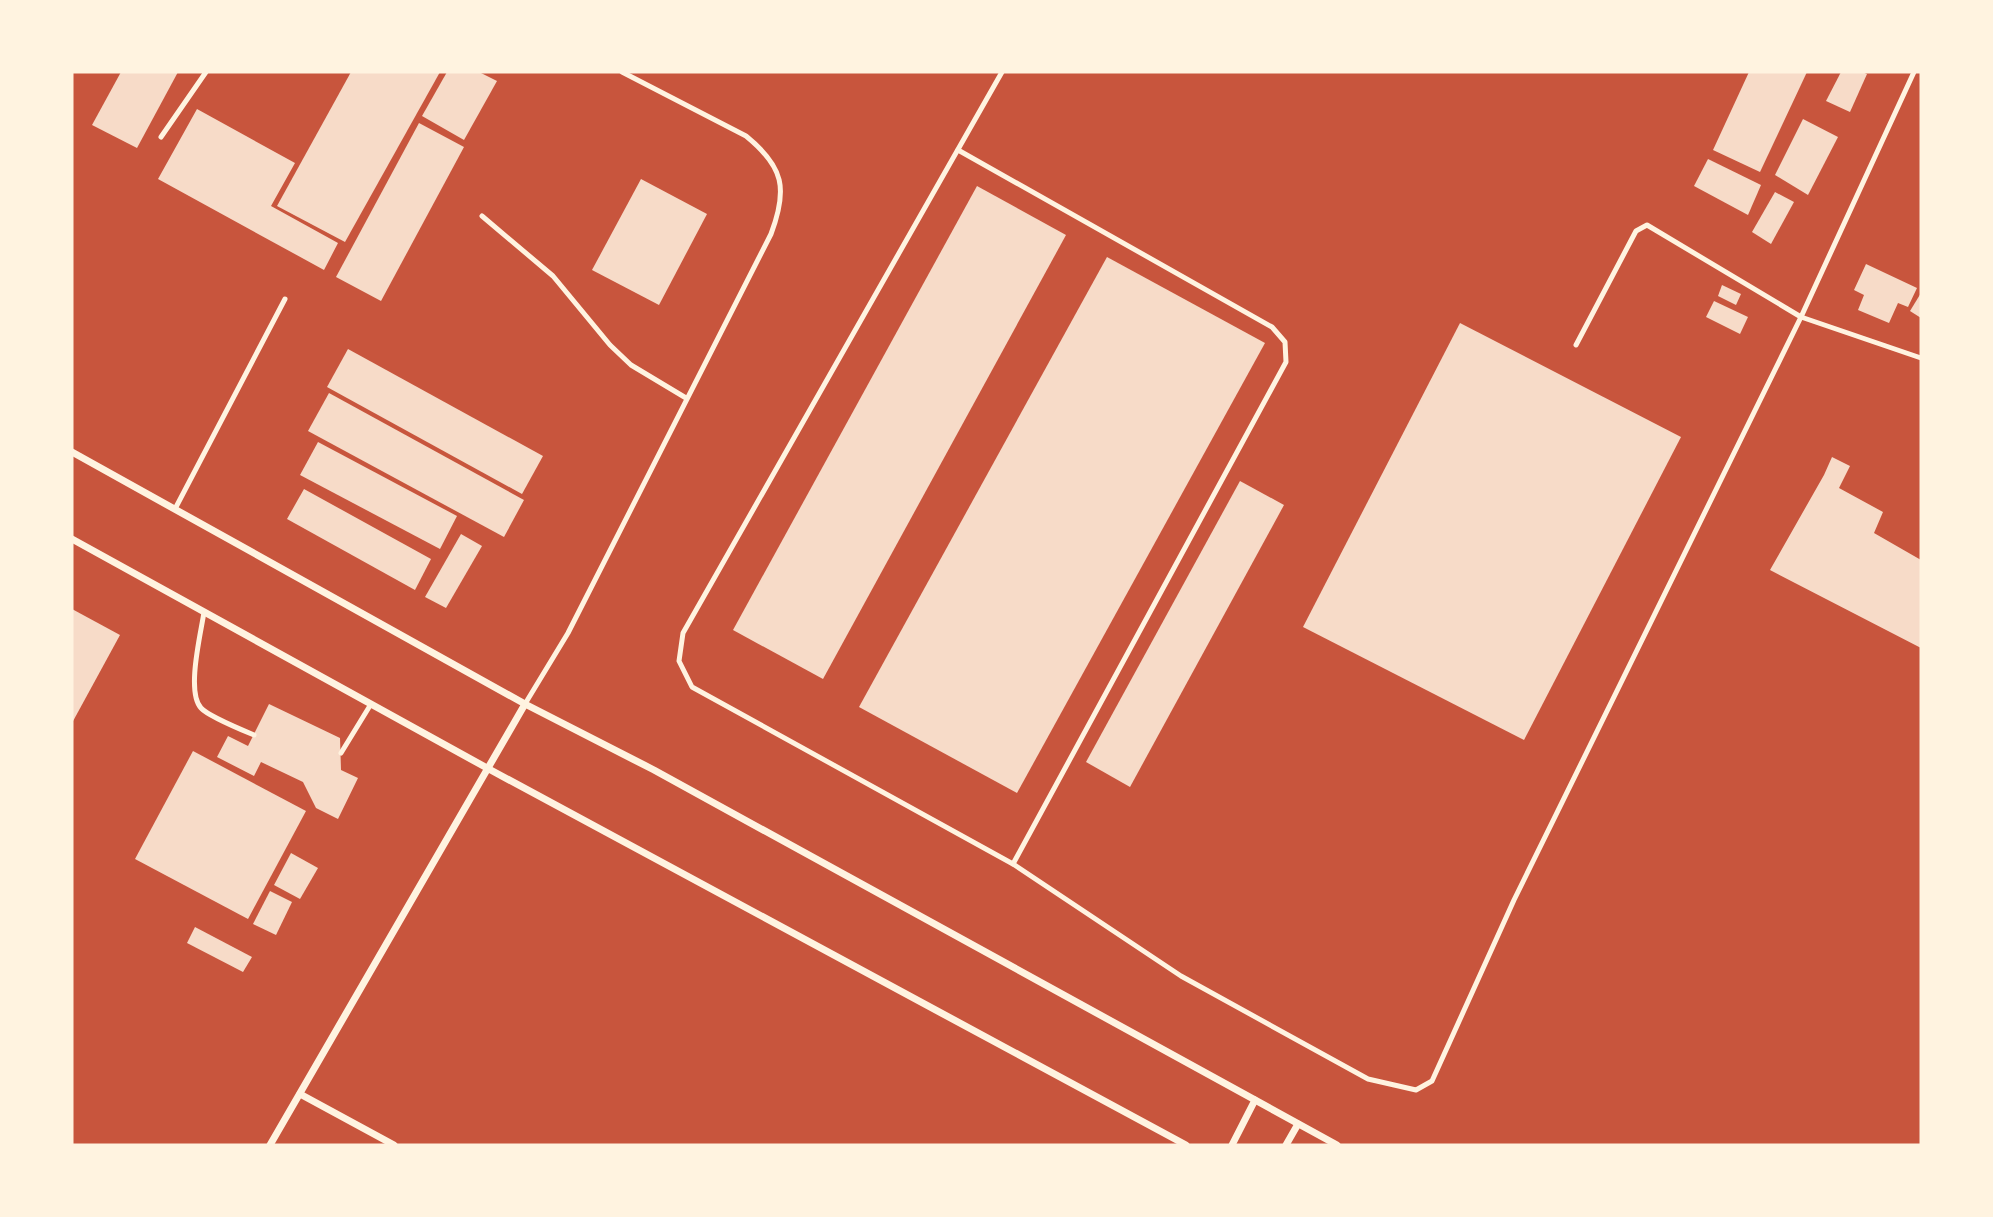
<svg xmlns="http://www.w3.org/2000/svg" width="1993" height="1217" font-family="Quicksand,sans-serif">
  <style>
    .building { fill: #f7dbc8 }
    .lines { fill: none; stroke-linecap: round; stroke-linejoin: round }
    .service { stroke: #fff3e0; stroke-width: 5 }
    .minor { stroke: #fff3e0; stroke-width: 7 }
  </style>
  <rect width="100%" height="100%" fill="#c8553d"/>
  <g class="building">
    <polygon points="121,72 178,72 137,148 92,125"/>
    <polygon points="351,72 440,72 345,242 277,206"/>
    <polygon points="447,72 479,72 497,81 464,140 422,116"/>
    <polygon points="1749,72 1807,72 1760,172 1713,150"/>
    <polygon points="1841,72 1862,72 1867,74 1850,112 1826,101"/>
    <polygon points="197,109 295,163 271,206 338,243 324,270 158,179"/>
    <polygon points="1803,119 1838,137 1808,195 1775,175"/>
    <polygon points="419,123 464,147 381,301 336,277"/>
    <polygon points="1708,159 1761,185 1748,215 1694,186"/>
    <polygon points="641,179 707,214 659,305 592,270"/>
    <polygon points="977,186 1066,235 823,679 733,630"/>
    <polygon points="1775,192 1794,202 1771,244 1752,232"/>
    <polygon points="1107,257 1265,343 1017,793 859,707"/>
    <polygon points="1866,264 1917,288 1908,307 1898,303 1889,323 1858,310 1864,295 1854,290"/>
    <polygon points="1722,285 1741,294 1736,305 1718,296"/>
    <polygon points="1921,293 1921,318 1910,311"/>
    <polygon points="1714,301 1748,317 1740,334 1706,317"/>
    <polygon points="1460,323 1681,437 1524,740 1303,627"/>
    <polygon points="348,349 543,456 522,494 327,387"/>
    <polygon points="329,393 524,500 504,537 308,431"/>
    <polygon points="318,442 457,516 440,549 300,475"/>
    <polygon points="1832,457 1850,466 1839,488 1883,512 1874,533 1921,560 1921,648 1770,570 1824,475"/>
    <polygon points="1240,481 1284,505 1130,787 1086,762"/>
    <polygon points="304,489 431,559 415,590 287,519"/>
    <polygon points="461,534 482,546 446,608 425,597"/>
    <polygon points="72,609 120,635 72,723"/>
    <polygon points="269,704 340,738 341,770 358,778 338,819 316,808 303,782 261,762 254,776 217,757 228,736 248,746"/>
    <polygon points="193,751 306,811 248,919 135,859"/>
    <polygon points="291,853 318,868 300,899 274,885"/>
    <polygon points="270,891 292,902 276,935 253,924"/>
    <polygon points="195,927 252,957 243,972 187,943"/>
  </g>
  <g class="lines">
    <g class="service">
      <polyline points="1002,72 683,633 679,661 692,687 1013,864 1181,976 1368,1079 1416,1090 1432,1081 1514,900 1801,317 1914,72"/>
      <polyline points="161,137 206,72"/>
      <polyline points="958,150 1272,327 1285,342 1286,362 1013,864"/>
      <polyline points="482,216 553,276 610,345 631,365 686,398"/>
      <polyline points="1576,345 1636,231 1647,225 1801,317 1921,358"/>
      <polyline points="175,509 285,299"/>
      <path d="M204,612C201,633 186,692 201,708C208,716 242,730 254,735"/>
      <path d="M525,704L568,633L771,234C788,189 784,167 746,136L622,72"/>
      <polyline points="341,753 371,704"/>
    </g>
    <g class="minor">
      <polyline points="72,452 525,704 654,770 1337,1145"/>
      <polyline points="72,539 487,768 1186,1145"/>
      <polyline points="300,1094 394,1145"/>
      <polyline points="270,1145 525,704"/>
      <polyline points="1232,1145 1255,1100"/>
      <polyline points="1286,1145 1298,1124"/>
    </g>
  </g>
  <rect width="1993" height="1217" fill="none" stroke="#fff3e0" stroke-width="147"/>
</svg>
